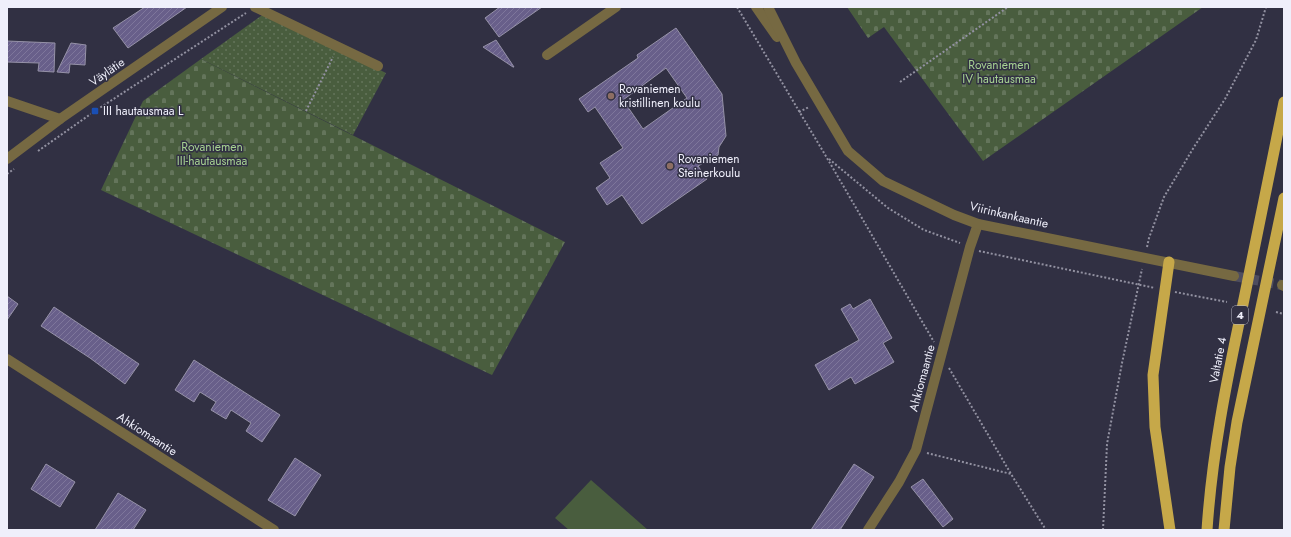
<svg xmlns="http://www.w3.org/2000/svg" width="1291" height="537" font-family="Jost,sans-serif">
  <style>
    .grass { fill: url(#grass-dots) }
    .cemetery { fill: url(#cemetery-stones) }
    .pitch { fill: #495d3e }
    .building { fill: url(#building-hatch); stroke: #9692a8; fill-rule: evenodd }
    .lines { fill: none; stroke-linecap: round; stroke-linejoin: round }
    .tertiary-tunnel { stroke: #4e4d5f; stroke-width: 10; stroke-dasharray: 10 5; stroke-linecap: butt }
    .path { stroke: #9291a1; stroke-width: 2; stroke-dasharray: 2 2; stroke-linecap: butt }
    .minor { stroke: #766942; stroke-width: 10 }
    .tertiary { stroke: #766942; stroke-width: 10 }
    .trunk { stroke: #c6a849; stroke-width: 11 }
    .education-dot { fill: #8d6e63; stroke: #313043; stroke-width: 1.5 }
    .transit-dot { fill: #1a4fb4; stroke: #313043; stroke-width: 1.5 }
    .labels { text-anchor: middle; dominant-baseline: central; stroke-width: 3; stroke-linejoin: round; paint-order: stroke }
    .shield { fill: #313043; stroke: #b6b6c4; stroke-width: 1 }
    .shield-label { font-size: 11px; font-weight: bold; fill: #efeffb }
    .park-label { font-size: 12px; fill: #a7d292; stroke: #313043 }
    .street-label { font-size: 12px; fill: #efeffb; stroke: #313043 }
    .poi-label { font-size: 12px; fill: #efeffb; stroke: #313043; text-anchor: start }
  </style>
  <defs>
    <pattern id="grass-dots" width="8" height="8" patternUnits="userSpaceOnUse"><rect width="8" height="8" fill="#495d3e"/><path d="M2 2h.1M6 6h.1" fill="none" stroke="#64755b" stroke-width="1.8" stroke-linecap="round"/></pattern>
    <pattern id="cemetery-stones" width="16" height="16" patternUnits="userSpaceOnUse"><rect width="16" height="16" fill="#495d3e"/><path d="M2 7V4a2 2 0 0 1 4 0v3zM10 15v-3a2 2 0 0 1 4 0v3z" fill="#64755b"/></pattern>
    <pattern id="building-hatch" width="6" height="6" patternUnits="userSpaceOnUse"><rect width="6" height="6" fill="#685f8a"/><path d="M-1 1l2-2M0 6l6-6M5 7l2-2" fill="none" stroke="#7e769b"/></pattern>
  </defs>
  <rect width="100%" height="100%" fill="#313043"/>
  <polygon class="grass" points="265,13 386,73 353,135 201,59"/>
  <g class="cemetery">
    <polygon points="847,7 1203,7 983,161 884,27 868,38"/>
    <polygon points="201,59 565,242 492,375 101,190 143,101"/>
  </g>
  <polygon class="pitch" points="591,480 648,530 569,530 555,518"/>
  <g class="building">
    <polygon points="145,7 187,7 128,48 113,28"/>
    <polygon points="500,7 542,7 499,37 485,18"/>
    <path d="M676,28L722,94L726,136L719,147L718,155L698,166L707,179L642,224L622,195L607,205L596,188L610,178L600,163L623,148L595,107L588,112L579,99L638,58L637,55ZM666,68L687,98L643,129L623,100Z"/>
    <polygon points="496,40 514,67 513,67 483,47"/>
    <polygon points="7,41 55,43 54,72 38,71 39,63 7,62"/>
    <polygon points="71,43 86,45 85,65 70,64 69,73 57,72"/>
    <polygon points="7,296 18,304 7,320"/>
    <polygon points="870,299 892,338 883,343 894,362 855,384 851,377 829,390 815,365 859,340 841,309 850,304 853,309"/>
    <polygon points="54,307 139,364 125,384 90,358 41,326"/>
    <polygon points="194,360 280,415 262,442 246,431 251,423 231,410 226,419 211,410 216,402 200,392 194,402 175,390"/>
    <polygon points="295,458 321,475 295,516 268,500"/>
    <polygon points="46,464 75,482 60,507 31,489"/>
    <polygon points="854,464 874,477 840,530 811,530"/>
    <polygon points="923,479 953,519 943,527 911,487"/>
    <polygon points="118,493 146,510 133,530 95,530"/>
  </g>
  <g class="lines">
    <polyline class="tertiary-tunnel" points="1234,276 1282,285"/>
    <g class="path">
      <polyline points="737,7 827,158 934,342"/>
      <polyline points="900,82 1008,7"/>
      <polyline points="306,111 333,57"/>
      <polyline points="799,112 809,107"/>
      <polyline points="38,151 95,111 246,13"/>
      <polyline points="829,159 888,208 924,230 960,243"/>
      <polyline points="7,174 14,169"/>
      <polyline points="1147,247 1149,238 1164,197 1194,147 1225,99 1256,40 1266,7"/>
      <polyline points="979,251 1155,288"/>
      <polyline points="1175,292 1227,302"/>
      <polyline points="1276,312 1284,314"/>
      <polyline points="949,368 1011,474 1046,530"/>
      <polyline points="927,453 1011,474"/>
      <polyline points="1103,530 1107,444 1122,363 1142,269"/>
    </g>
    <g class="minor">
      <polyline points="255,7 378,66"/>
      <polyline points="547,55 616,7"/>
      <polyline points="7,101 60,119"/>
      <polyline points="7,359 274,530"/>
      <polyline points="868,530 899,482 916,450 970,247 978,224"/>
    </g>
    <g class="tertiary">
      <polyline points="756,7 777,37"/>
      <polyline points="768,7 796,63 848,151 883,181 954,215 978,224 1234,276"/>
      <polyline points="7,159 60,119 222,7"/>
      <polyline points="1282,285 1284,286"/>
    </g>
    <g class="trunk">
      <polyline points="1169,262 1153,375 1155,427 1170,530"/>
      <path d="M1207,530C1212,455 1226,383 1242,309C1256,240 1270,171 1284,102"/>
      <polyline points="1224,530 1230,467 1237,422 1284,198"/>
    </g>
  </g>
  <g class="education-dot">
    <circle cx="611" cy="96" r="4"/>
    <circle cx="670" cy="166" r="4"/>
  </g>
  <rect class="transit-dot" x="91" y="107" width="8" height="8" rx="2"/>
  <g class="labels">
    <rect class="shield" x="1232" y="306" width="16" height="18" rx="3"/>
    <g class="shield-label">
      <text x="1240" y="315">4</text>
    </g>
    <g class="park-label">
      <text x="999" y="65">Rovaniemen<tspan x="999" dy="14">IV hautausmaa</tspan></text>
      <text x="212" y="147">Rovaniemen<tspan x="212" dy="14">III-hautausmaa</tspan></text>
    </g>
    <g class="street-label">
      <text transform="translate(107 72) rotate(-35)">Väylätie</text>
      <text transform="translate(1009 215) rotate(13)">Viirinkankaantie</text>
      <text transform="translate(1218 360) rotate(-79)">Valtatie 4</text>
      <text transform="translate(922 378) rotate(-75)">Ahkiomaantie</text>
      <text transform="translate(147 434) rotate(33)">Ahkiomaantie</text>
    </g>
    <g class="poi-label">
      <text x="619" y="89">Rovaniemen<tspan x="619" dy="14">kristillinen koulu</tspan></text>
      <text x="103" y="111">III hautausmaa L</text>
      <text x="678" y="159">Rovaniemen<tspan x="678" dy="14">Steinerkoulu</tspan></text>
    </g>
  </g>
  <rect width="1291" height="537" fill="none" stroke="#efeffb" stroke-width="16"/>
</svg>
